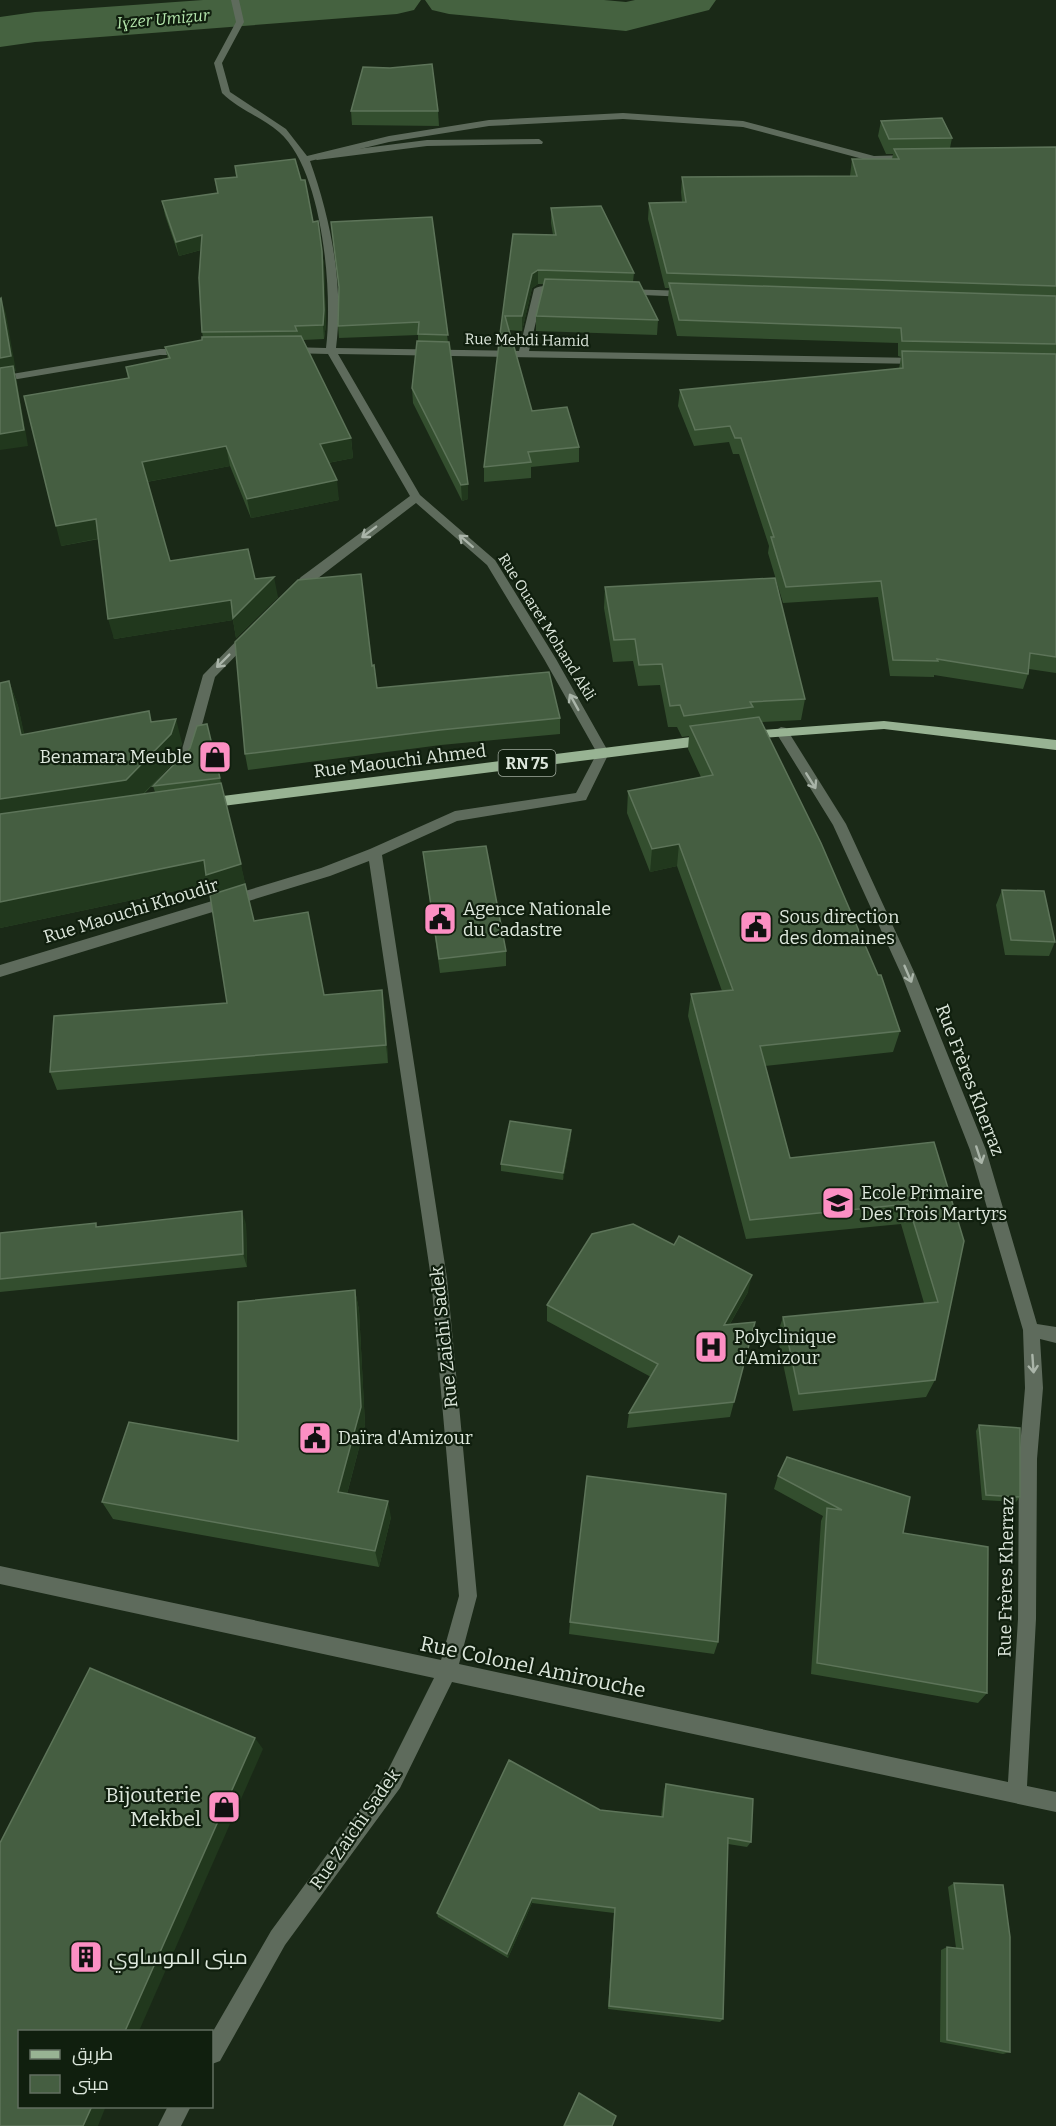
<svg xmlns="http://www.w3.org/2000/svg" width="1056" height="2126" font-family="Bitter,Cairo,serif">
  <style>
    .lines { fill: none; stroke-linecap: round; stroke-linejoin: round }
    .river { fill: #456240; fill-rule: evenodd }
    .service { fill: #5e6b5c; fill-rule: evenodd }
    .minor { fill: #5e6b5c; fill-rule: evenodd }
    .primary { fill: #98b393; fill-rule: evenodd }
    .wall { fill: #334e2e }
    .shaded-wall { fill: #21381d }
    .building { fill: #455e41; stroke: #5d7459; stroke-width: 1.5 }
    .oneway { stroke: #aab5a9 }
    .labels { text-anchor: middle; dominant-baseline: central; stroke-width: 4.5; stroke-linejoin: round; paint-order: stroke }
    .far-street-label { font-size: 15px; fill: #dde7dc; stroke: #101f0e }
    .far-water-label { font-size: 16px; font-style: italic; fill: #b5e7ad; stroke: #101f0e }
    .shield { fill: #101f0e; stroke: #a0ab9e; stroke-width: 1.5 }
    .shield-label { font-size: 16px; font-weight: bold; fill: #dde7dc }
    .poi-label { font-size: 18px; fill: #dde7dc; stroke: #101f0e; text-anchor: start }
    .street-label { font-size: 18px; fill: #dde7dc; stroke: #101f0e }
    .near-street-label { font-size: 21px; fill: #dde7dc; stroke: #101f0e }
    .near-poi-label { font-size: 21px; fill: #dde7dc; stroke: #101f0e; text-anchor: end }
  </style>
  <rect width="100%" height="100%" fill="#1a2917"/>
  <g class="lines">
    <g class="river">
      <polygon points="203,0 421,0 414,10 397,14 35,42 0,47 0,17 35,12"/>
      <polygon points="425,0 604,0 626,2 635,0 716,0 709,10 626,31 449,14 432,10"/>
    </g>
    <polygon class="service" points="539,139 543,142 542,144 427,146 317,160 313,157 317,154 427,140"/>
    <g class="minor">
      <path d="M231,0H239L244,22L222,63L230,92L286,129L307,156L389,136L489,120L623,113L743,121L874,156L911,155L915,158L911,161L874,162L743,127L623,119L489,126L389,142L310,161C331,220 344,285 336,348L519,351L534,289C541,284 559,285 566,290L561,293L543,292L529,351L919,358L924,361L919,364L338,354L420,495L495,560L556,659L609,753L586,800L457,821L382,855L447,1278L477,1596L459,1664L1008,1782L1018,1619L1019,1459L1025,1388L1023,1330L970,1150L902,976L833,825L775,731L781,727L786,728L846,824L916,976L986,1150L1037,1324L1056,1327V1343L1040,1339L1043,1388L1037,1459L1036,1619L1027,1786L1056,1792V1812L452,1682L400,1788L285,1945L220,2061L212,2064V2033L271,1931L386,1774L434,1678L0,1584V1566L441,1660L459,1596L431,1278L369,861L330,876L0,977V965L321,868L370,849L455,811L576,793L597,753L544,659L487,565L416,503L296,595H288L286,592L301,577L410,496L328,354L289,353L284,350L289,347L326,348C333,293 323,170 279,132C261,117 238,109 222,93L214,63L236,22Z"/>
      <polygon points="624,289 687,291 692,294 687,297 621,294 619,292"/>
      <polygon points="160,349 187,349 192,352 187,355 160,355 0,382 0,376"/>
      <polygon points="250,630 256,634 254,637 215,677 192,762 184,771 174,771 172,768 179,760 203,675 246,631"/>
      <polygon points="168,2106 191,2106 181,2126 158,2126"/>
    </g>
    <g class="primary">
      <polygon points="884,721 1056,740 1056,750 884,729 749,739 743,735 749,731"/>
      <polygon points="707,735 713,740 707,745 207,808 200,803 207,798"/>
    </g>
  </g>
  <g class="wall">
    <polygon points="351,111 438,111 439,126 352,125"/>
    <polygon points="881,121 952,138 950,148 1056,147 1056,673 1029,669 1028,674 1023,689 934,675 934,677 890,676 878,597 783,603 768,553 769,546 739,454 733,454 729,442 694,446 678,406 680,390 899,369 901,357 898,356 898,343 677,336 668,299 669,288 665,288 648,219 649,203 682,202 681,192 682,177 850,176 852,159 892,159 893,154 886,154 878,136"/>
    <polygon points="235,166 313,222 322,251 324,265 326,324 324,339 303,340 351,438 353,458 328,463 339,500 251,518 230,466 147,482 170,561 255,579 278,597 236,638 233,620 114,639 99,539 61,546 128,379 126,367 168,359 165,347 202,340 203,337 202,332 201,250 179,256 165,215 162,201 217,193 215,179 236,177"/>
    <polygon points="551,208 634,273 633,282 658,320 657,335 536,331 536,316 544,284 538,284 532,288 522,331 509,330 510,343 532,411 579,447 579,462 531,467 531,478 484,482 484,467 500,343 500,334 513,234 553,235 551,223"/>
    <polygon points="432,217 468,499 462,501 413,403 412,388 418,341 418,335 339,338 338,326"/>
    <polygon points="605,587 805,699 801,720 762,722 900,1031 893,1052 765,1066 790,1158 934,1142 964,1241 935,1380 926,1397 793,1411 777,1335 783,1317 924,1303 901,1224 746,1239 688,1016 691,994 722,991 677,866 650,872 627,813 628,791 701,777 688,749 689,736 682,737 677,727 668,727 660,685 638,686 633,661 613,662 604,608"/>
    <polygon points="372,666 377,688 560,718 560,734 441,745 248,770 245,754"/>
    <polygon points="9,681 18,706 24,735 149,711 151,722 182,743 177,759 144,794 155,792 153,786 190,748 207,724 254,921 324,995 385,1008 388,1063 57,1090 50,1072 227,1003 211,894 208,884 0,928 0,683"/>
    <polygon points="423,852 506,951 506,966 440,973 425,867"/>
    <polygon points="1002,890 1055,942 1049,956 1005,955 996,905"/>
    <polygon points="571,1130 571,1137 563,1180 501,1171 501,1164"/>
    <polygon points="246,1224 247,1267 0,1292 0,1233 98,1227"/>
    <polygon points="355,1290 359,1310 365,1425 347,1494 391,1517 379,1567 113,1519 102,1502 238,1441"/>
    <polygon points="748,1292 730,1324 755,1322 730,1417 627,1428 629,1413 651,1377 547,1321 547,1305"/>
    <polygon points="979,1425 1020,1497 1016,1502 982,1500 976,1431"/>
    <polygon points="778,1476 903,1533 987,1693 978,1703 811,1674 821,1521 823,1516 774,1489"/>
    <polygon points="570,1622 718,1642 714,1654 569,1634"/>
    <polygon points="666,1784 751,1842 747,1847 728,1844 723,2019 720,2022 608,2009 614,1913 532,1903 508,1958 438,1917 437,1913 600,1810 661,1816 664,1790"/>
    <polygon points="954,1883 1010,2052 1003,2054 940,2042 941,1950 947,1947 956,1948 948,1887"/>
  </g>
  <g class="shaded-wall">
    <polygon points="202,235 204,249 179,256 176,242"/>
    <polygon points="322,251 324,265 326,324 324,339 323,325"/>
    <polygon points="538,270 538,284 532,288 522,331 522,316 532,274"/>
    <polygon points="1,298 6,314 16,371 14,371 17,381 28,446 0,450 0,358"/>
    <polygon points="351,438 353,458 322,464 320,444"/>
    <polygon points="226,446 230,466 146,482 142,462"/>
    <polygon points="337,480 339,500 251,518 247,499"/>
    <polygon points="468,484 468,499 462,501 461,485"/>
    <polygon points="96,519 101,538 61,546 56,526"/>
    <polygon points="274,577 278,597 236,638 233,620 114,639 108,619"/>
    <polygon points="9,681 18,706 30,760 21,735"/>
    <polygon points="176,719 182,743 177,759 133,804 0,825 0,799"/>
    <polygon points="679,844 677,866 650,872 652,849"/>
    <polygon points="204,860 241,864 246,888 212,899 208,884 0,928 0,902"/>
    <polygon points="382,990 385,1008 388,1063 386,1045"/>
    <polygon points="571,1130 571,1137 563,1180 563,1173"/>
    <polygon points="242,1211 246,1224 247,1267 243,1254"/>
    <polygon points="752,1275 748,1292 720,1341 724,1325"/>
    <polygon points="355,1290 359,1310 365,1425 343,1509 338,1492"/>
    <polygon points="388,1501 391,1517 379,1567 375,1551"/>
    <polygon points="255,1738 263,1749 139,2031 125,2031"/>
    <polygon points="532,1898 532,1903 508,1958 507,1954"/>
    <polygon points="92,2106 106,2106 98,2126 83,2126"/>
  </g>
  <g class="building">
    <polygon points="432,64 438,111 351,111 363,67 390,68"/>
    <polygon points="942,118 952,138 889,139 881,121"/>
    <polygon points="1056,147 1056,286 667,273 649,203 686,202 682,177 857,176 852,159 899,159 894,149"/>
    <polygon points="295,159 301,180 305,180 313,222 318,221 322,251 324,310 323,325 295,326 297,331 202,332 199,278 202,235 176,242 162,201 218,193 215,179 237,177 235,166"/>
    <polygon points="601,206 634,273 538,270 532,274 522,316 505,316 510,334 500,334 513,234 556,235 551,208"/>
    <polygon points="432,217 448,335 418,334 419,322 338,326 339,287 331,222"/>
    <polygon points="545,279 639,282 658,320 536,316"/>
    <polygon points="669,283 1056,296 1056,344 902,341 901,328 679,320"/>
    <polygon points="1,298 11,356 0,358 0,299"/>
    <polygon points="301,336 351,438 320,444 337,480 247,499 226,446 142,462 170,561 248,549 255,579 274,577 233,618 231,600 108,619 96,519 56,526 24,396 129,378 126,367 170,358 165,347 202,340 202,337"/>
    <polygon points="417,341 449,342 468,484 461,485 412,388"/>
    <polygon points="499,343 513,343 532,411 567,407 579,447 528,452 531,462 484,467"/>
    <polygon points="902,351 1056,354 1056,657 1030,653 1028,674 937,659 938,661 893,660 881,581 786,587 771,537 774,537 741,438 735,438 730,426 695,430 680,390 903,368"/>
    <polygon points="13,366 24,430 0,434 0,368"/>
    <polygon points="361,574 372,666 374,665 377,688 549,672 560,718 440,730 245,754 235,642 298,580"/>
    <polygon points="775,578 805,699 750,702 753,707 684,716 680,705 670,706 662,664 639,665 635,639 614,640 605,587"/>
    <polygon points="9,681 21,735 149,711 151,722 176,719 171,734 126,780 0,799 0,683"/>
    <polygon points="759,717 821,843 878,975 881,975 900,1031 760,1046 790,1158 934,1142 964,1241 935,1380 799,1394 783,1317 938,1302 908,1204 750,1220 691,994 733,990 679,844 652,849 628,791 713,775 690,726"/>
    <polygon points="207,724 220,778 153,786 190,748 197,726"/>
    <polygon points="221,783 241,864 206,875 204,860 0,902 0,814"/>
    <polygon points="486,846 506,951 439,959 423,852"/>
    <polygon points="245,884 254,921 308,912 324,995 382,990 386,1045 50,1072 54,1016 227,1003 210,895"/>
    <polygon points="1002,890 1044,891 1055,942 1011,940"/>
    <polygon points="510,1121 571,1130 563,1173 501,1164"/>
    <polygon points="242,1211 243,1254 0,1279 0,1233 96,1223 96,1227"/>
    <polygon points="633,1224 674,1245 679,1236 752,1275 724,1325 755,1322 734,1402 629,1413 658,1364 547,1305 592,1234"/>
    <polygon points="355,1290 361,1407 338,1492 388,1501 375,1551 102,1502 129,1422 238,1441 238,1302"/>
    <polygon points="979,1425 1020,1428 1020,1497 986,1495"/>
    <polygon points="787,1457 910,1497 903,1533 988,1547 987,1693 817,1663 827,1508 842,1510 778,1476"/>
    <polygon points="587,1476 726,1494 718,1642 570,1622"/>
    <polygon points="90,1668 255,1738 125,2031 20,2031 20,2106 92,2106 83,2126 0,2126 0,1843"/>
    <polygon points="509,1760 600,1810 663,1817 666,1784 753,1799 751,1842 728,1838 723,2019 609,2006 615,1908 532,1898 507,1954 437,1913"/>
    <polygon points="954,1883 1003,1885 1010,1937 1010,2052 947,2040 947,1947 963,1949"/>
    <polygon points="579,2093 616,2116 612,2126 564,2126"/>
  </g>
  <defs><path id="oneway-shaft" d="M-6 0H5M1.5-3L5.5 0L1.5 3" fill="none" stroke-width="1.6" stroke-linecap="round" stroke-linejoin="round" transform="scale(1.5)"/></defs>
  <g class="oneway">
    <use href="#oneway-shaft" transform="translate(369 532) rotate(143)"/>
    <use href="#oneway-shaft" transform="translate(466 541) rotate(-139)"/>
    <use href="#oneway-shaft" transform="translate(223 661) rotate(135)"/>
    <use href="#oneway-shaft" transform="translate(574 702) rotate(-119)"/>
    <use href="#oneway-shaft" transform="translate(811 781) rotate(58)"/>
    <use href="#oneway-shaft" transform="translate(908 974) rotate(67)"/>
    <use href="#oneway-shaft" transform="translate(979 1155) rotate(72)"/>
    <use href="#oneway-shaft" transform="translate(1033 1364) rotate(86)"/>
  </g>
  <defs>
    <g id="shop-square" transform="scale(1.725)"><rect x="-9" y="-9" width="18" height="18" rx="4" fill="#fc8fc3" stroke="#101f0e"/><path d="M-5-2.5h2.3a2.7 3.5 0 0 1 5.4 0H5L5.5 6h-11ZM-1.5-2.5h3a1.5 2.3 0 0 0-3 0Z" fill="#111"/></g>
    <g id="civic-square" transform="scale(1.725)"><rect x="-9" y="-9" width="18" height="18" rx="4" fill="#fc8fc3" stroke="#101f0e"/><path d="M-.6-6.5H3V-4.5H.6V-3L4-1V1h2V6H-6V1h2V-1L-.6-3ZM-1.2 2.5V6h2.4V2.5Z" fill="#111"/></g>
    <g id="school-square" transform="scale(1.725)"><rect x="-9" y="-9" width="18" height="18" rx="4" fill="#fc8fc3" stroke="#101f0e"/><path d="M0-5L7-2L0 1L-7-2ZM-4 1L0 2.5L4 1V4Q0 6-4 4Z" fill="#111"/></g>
    <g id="hospital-square" transform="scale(1.725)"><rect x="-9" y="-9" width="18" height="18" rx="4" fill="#fc8fc3" stroke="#101f0e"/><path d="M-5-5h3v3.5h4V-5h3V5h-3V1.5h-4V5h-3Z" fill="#111"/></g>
    <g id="building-square" transform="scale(1.725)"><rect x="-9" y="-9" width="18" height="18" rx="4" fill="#fc8fc3" stroke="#101f0e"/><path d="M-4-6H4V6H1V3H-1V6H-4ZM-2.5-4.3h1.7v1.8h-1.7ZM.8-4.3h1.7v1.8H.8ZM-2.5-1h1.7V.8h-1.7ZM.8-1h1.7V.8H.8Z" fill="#111"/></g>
  </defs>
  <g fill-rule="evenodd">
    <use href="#shop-square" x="215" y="757"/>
    <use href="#civic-square" x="440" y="919"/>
    <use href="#civic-square" x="756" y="927"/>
    <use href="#school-square" x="838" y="1203"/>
    <use href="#hospital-square" x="711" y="1347"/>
    <use href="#civic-square" x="315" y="1438"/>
    <use href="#shop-square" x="224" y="1807"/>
    <use href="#building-square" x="86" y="1957"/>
  </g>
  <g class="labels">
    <g class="far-street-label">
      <text transform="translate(527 340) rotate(1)">Rue Mehdi Hamid</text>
      <text transform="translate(547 627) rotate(58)">Rue Ouaret Mohand Akli</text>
    </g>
    <g class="far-water-label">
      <text transform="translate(163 19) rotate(-5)">Iɣzer Umiẓur</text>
    </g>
    <rect class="shield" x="498.5" y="750" width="57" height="26" rx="4.5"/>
    <g class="shield-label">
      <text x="527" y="763">RN 75</text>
    </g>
    <g class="poi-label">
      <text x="192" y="757" text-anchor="end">Benamara Meuble</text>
      <text x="463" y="909">Agence Nationale<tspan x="463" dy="21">du Cadastre</tspan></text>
      <text x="779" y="917">Sous direction<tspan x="779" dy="21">des domaines</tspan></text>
      <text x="861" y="1193">Ecole Primaire<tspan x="861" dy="21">Des Trois Martyrs</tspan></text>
      <text x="734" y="1337">Polyclinique<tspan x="734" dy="21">d'Amizour</tspan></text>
      <text x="338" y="1438">Daïra d'Amizour</text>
    </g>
    <g class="street-label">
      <text transform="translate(400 761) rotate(-7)">Rue Maouchi Ahmed</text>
      <text transform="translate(131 911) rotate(-17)">Rue Maouchi Khoudir</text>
      <text transform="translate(970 1080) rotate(69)">Rue Frères Kherraz</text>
      <text transform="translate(444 1337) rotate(-96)">Rue Zaichi Sadek</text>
      <text transform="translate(1006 1577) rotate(-89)">Rue Frères Kherraz</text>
      <text transform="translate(355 1829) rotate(-55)">Rue Zaichi Sadek</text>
    </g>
    <g class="near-street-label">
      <text transform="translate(533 1667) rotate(12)">Rue Colonel Amirouche</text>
    </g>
    <g class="near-poi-label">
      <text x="201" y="1795">Bijouterie<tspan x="201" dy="24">Mekbel</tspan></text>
      <text x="109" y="1957" text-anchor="start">مبنى الموساوي</text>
    </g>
  </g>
  <rect x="18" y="2030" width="195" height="78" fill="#101f0e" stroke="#626f60" stroke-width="1.5"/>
  <rect x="30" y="2050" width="30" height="9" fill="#98b393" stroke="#626f60" stroke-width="1.5"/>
  <text x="72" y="2060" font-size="18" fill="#dde7dc">طريق</text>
  <rect x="30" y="2075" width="30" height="18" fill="#455e41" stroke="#626f60" stroke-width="1.5"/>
  <text x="72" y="2090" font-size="18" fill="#dde7dc">مبنى</text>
</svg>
